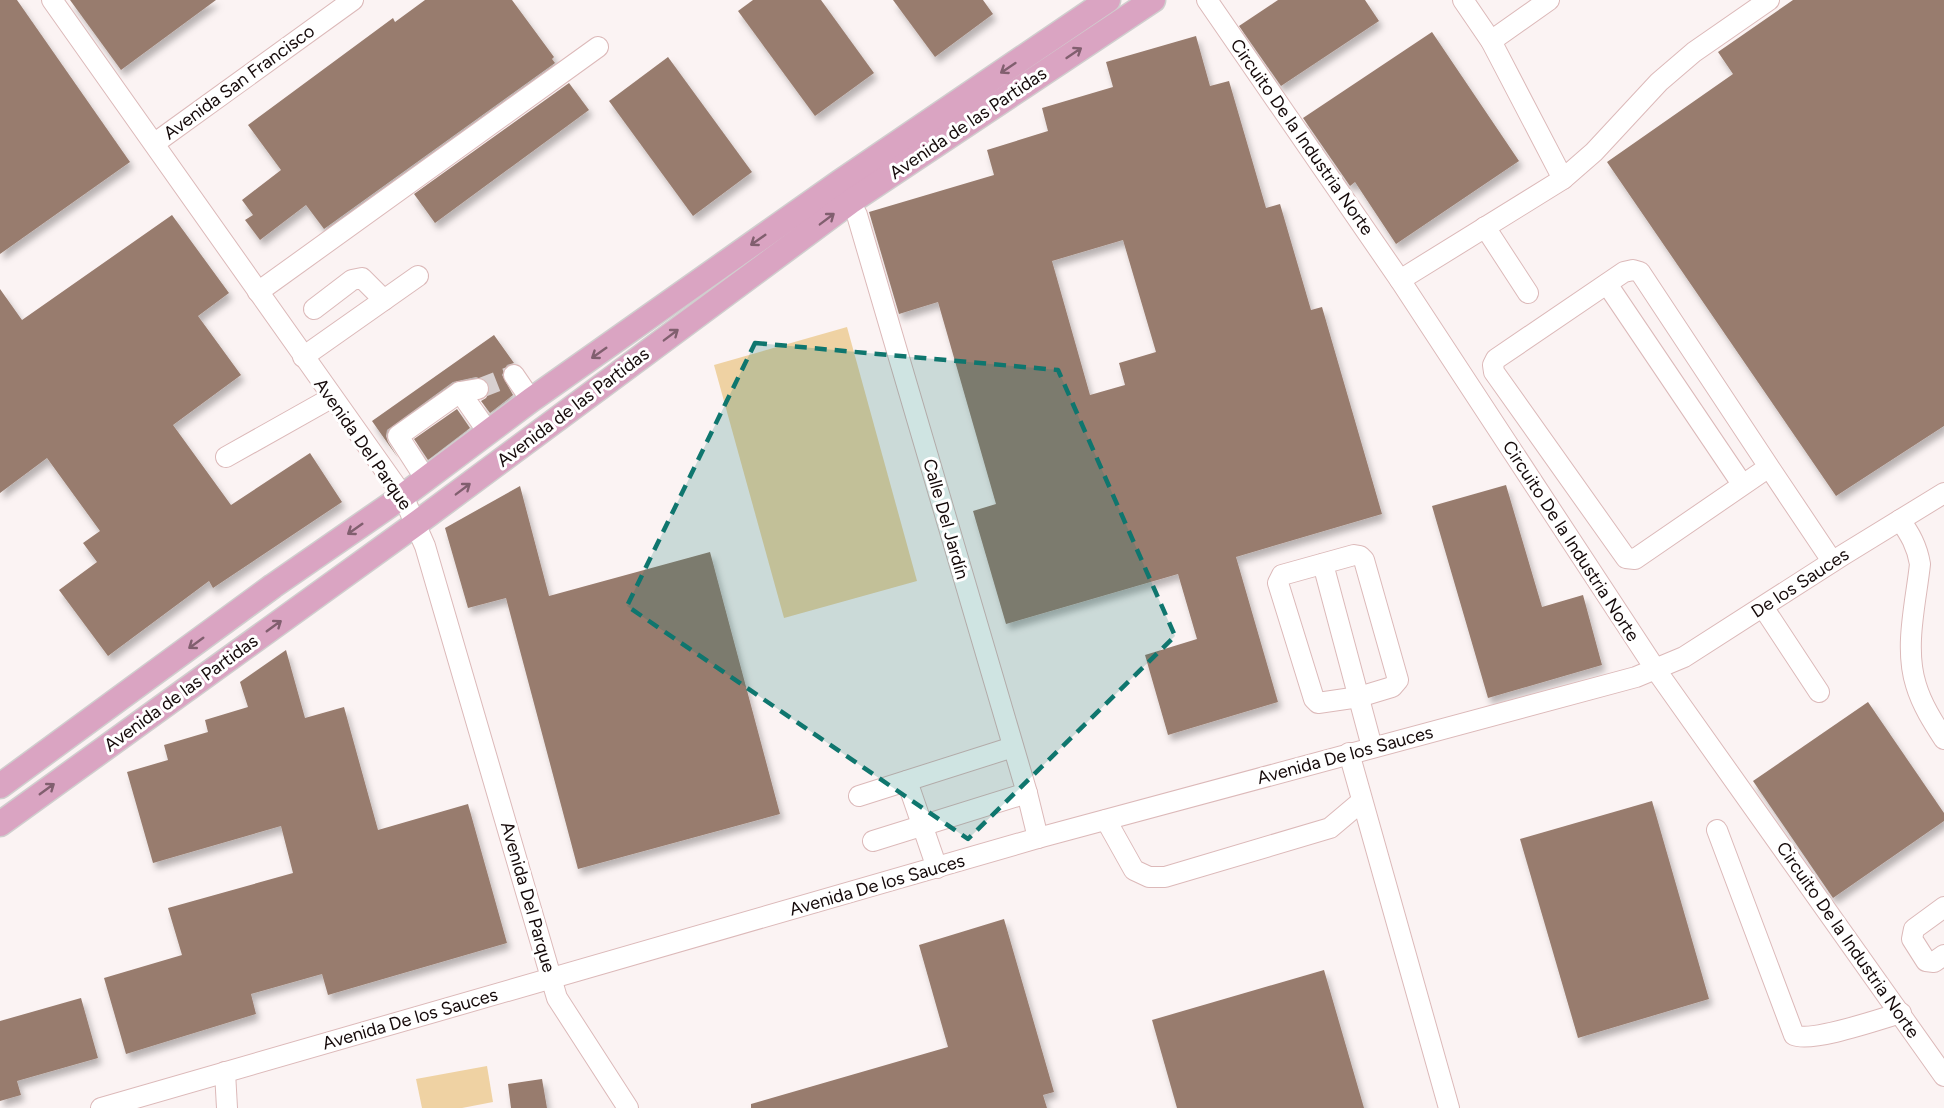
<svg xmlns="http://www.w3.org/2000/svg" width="1944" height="1108" font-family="Figtree,sans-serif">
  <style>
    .green { fill: #efd2a3 }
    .building { fill: #987c6e; fill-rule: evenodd; filter: url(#shadow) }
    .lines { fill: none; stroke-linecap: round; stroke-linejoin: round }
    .minor-tunnel { stroke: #d8d0d0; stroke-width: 20; stroke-dasharray: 20 10; stroke-linecap: butt }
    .minor-casing { stroke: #dcb9b9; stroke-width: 22 }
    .major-casing { stroke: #d0cece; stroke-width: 27 }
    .minor { stroke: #fff; stroke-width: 20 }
    .major { stroke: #daa4c2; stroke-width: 24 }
    .oneway { stroke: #815f6f }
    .marked { fill: #0f766e; fill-opacity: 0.2; stroke: #0f766e; stroke-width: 4.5; stroke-dasharray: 12 8; stroke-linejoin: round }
    .labels { text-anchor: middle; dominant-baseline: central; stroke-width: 6; stroke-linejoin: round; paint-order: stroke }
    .street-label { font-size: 18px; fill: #150a0a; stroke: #fff }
  </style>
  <defs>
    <filter id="shadow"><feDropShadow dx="3.5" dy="6" stdDeviation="3" flood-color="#0004"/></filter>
  </defs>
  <rect width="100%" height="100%" fill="#fbf3f3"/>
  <g class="green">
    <polygon points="847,327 917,581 784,618 714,365"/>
    <polygon points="487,1066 493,1102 462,1108 422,1108 416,1079"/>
  </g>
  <g class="building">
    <polygon points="0,0 17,0 130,162 0,254"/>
    <polygon points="70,0 216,0 121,70"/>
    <polygon points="425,0 512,0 554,57 552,59 555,63 324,229 306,205 260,240 245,220 253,215 242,200 281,170 248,125 393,18 395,22"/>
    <polygon points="753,0 821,0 874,73 815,116 738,11"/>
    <polygon points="893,0 983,0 993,14 935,57"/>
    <polygon points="1278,0 1365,0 1379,21 1281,86 1239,26"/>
    <polygon points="1793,0 1944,0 1944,426 1836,496 1607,162 1733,74 1718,52"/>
    <polygon points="1432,32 1519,161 1396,244 1355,182 1350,186 1303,118"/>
    <path d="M1196,36L1210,86L1229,81L1266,208L1280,204L1311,310L1322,307L1382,514L1236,557L1278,702L1168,735L1145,655L1197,639L1178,574L1006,624L973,511L996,504L938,302L899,314L869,212L994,175L987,150L1048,131L1042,108L1113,87L1106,62ZM1123,240L1156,352L1119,363L1125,385L1090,395L1052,261Z"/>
    <polygon points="668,57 752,172 693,216 609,101"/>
    <polygon points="569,83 589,110 435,223 414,194"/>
    <polygon points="172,215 229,293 198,316 241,375 173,425 231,505 310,453 342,502 213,588 209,581 108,656 59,590 97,562 83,543 100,531 47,458 0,493 0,289 22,320"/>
    <polygon points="494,335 514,363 507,365 502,375 513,395 490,413 481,401 486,398 489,393 490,386 487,381 476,377 453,382 387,430 386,436 388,442 398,458 372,421"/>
    <polygon points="457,409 470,428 428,460 414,439"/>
    <polygon points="1506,485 1542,607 1583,595 1602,665 1488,698 1432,506"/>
    <polygon points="520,486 549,596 710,552 780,814 578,869 506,598 468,608 445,528"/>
    <polygon points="286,650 305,718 344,707 378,830 468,804 507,943 328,995 322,974 251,994 256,1014 126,1054 104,978 182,955 168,908 293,873 281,826 153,863 127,772 168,760 164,745 208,732 205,720 248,707 240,682"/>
    <polygon points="1868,702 1944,813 1944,821 1833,898 1753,781"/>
    <polygon points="1652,801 1709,999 1578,1038 1520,839"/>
    <polygon points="1004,919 1054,1092 1043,1095 1047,1108 751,1108 751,1104 948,1047 919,945"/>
    <polygon points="1324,970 1364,1108 1177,1108 1152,1020"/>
    <polygon points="81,998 98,1058 17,1081 21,1095 0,1101 0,1021"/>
    <polygon points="542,1079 547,1108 511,1108 508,1084"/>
  </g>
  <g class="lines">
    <polyline class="minor-tunnel" points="478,389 514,375"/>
    <g class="minor-casing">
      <g id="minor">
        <polyline points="52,0 403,496 425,546 557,998 628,1108"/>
        <polyline points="1207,0 1400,280 1656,670 1944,1076"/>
        <polyline points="1463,0 1491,41 1563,179"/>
        <polyline points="1491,41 1549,0"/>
        <polyline points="155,143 353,0"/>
        <polyline points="850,202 857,215 1027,793 1038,838"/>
        <polyline points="1485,227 1528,293"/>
        <polyline points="1400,280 1563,179 1594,152 1659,82 1694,52 1769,0"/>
        <polyline points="1607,284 1742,484"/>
        <polyline points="258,292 598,47"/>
        <polyline points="314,309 352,280 362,278 384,300"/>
        <polyline points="303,357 418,276"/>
        <polyline points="514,375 531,400"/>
        <polyline points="478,389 460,392 488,432"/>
        <polyline points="226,457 331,398"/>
        <polyline points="1769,467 1640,272 1633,270 1624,272 1496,359 1493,365 1494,372 1626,558 1635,559 1769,467 1832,561"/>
        <polyline points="425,478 398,436 460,392"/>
        <path d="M1900,520C1910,534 1917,546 1920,564C1916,602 1904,647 1916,685C1922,705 1933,722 1944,739"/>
        <polygon points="1354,555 1360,556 1364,560 1398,680 1392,687 1359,697 1318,703 1314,699 1278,583 1282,575"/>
        <polyline points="1323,564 1372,747"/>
        <polyline points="1763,607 1819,692"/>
        <polyline points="1349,753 1449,1108"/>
        <polyline points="907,781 937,868"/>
        <polyline points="859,796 1013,747"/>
        <polyline points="1106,820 1134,870 1149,877 1165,877 1330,828 1362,801"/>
        <path d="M1717,830L1794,1035C1812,1043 1880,1019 1901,1013"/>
        <polyline points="873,841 1027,793"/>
        <polyline points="1944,907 1914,929 1912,939 1926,961 1934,962 1944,955"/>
        <polyline points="225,1072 227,1108"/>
        <polyline points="101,1108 1038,838 1636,677 1684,657 1843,555 1944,493"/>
      </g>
    </g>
    <g class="major-casing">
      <g id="major">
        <polyline points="0,786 273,586 403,496 531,400 840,182 1108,0"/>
        <polyline points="0,824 417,523 850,202 1153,0"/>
      </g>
    </g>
    <use href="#minor" class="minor"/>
    <use href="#major" class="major"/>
  </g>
  <defs><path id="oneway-shaft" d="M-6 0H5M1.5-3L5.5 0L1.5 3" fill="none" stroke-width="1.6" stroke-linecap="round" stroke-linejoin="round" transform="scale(1.5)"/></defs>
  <g class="oneway">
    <use href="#oneway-shaft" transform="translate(1074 53) rotate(-34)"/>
    <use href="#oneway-shaft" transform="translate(1008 68) rotate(146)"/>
    <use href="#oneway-shaft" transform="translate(827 219) rotate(-37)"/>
    <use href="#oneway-shaft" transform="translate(758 240) rotate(145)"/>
    <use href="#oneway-shaft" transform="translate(671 335) rotate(-37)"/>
    <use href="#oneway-shaft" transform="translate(599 353) rotate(145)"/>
    <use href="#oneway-shaft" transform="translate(463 489) rotate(-37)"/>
    <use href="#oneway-shaft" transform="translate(355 529) rotate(145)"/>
    <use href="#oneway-shaft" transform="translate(274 626) rotate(-36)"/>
    <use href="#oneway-shaft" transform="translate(196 643) rotate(144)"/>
    <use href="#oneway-shaft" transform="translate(47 789) rotate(-36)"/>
  </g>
  <path class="marked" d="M755,343L1058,370L1175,636L968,839L627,606Z"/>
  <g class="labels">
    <g class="street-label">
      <text transform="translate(239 82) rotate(-36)">Avenida San Francisco</text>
      <text transform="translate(968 123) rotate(-34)">Avenida de las Partidas</text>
      <text transform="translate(1302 137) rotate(55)">Circuito De la Industria Norte</text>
      <text transform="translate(573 407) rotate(-37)">Avenida de las Partidas</text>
      <text transform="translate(363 444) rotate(55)">Avenida Del Parque</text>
      <text transform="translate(946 519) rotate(74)">Calle Del Jardín</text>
      <text transform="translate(1571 541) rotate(57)">Circuito De la Industria Norte</text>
      <text transform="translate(1800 583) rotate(-33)">De los Sauces</text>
      <text transform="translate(181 693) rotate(-36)">Avenida de las Partidas</text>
      <text transform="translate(1345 755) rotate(-15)">Avenida De los Sauces</text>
      <text transform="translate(877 885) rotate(-16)">Avenida De los Sauces</text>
      <text transform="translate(528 897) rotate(74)">Avenida Del Parque</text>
      <text transform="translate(1848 940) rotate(55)">Circuito De la Industria Norte</text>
      <text transform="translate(410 1019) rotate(-16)">Avenida De los Sauces</text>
    </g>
  </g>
</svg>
